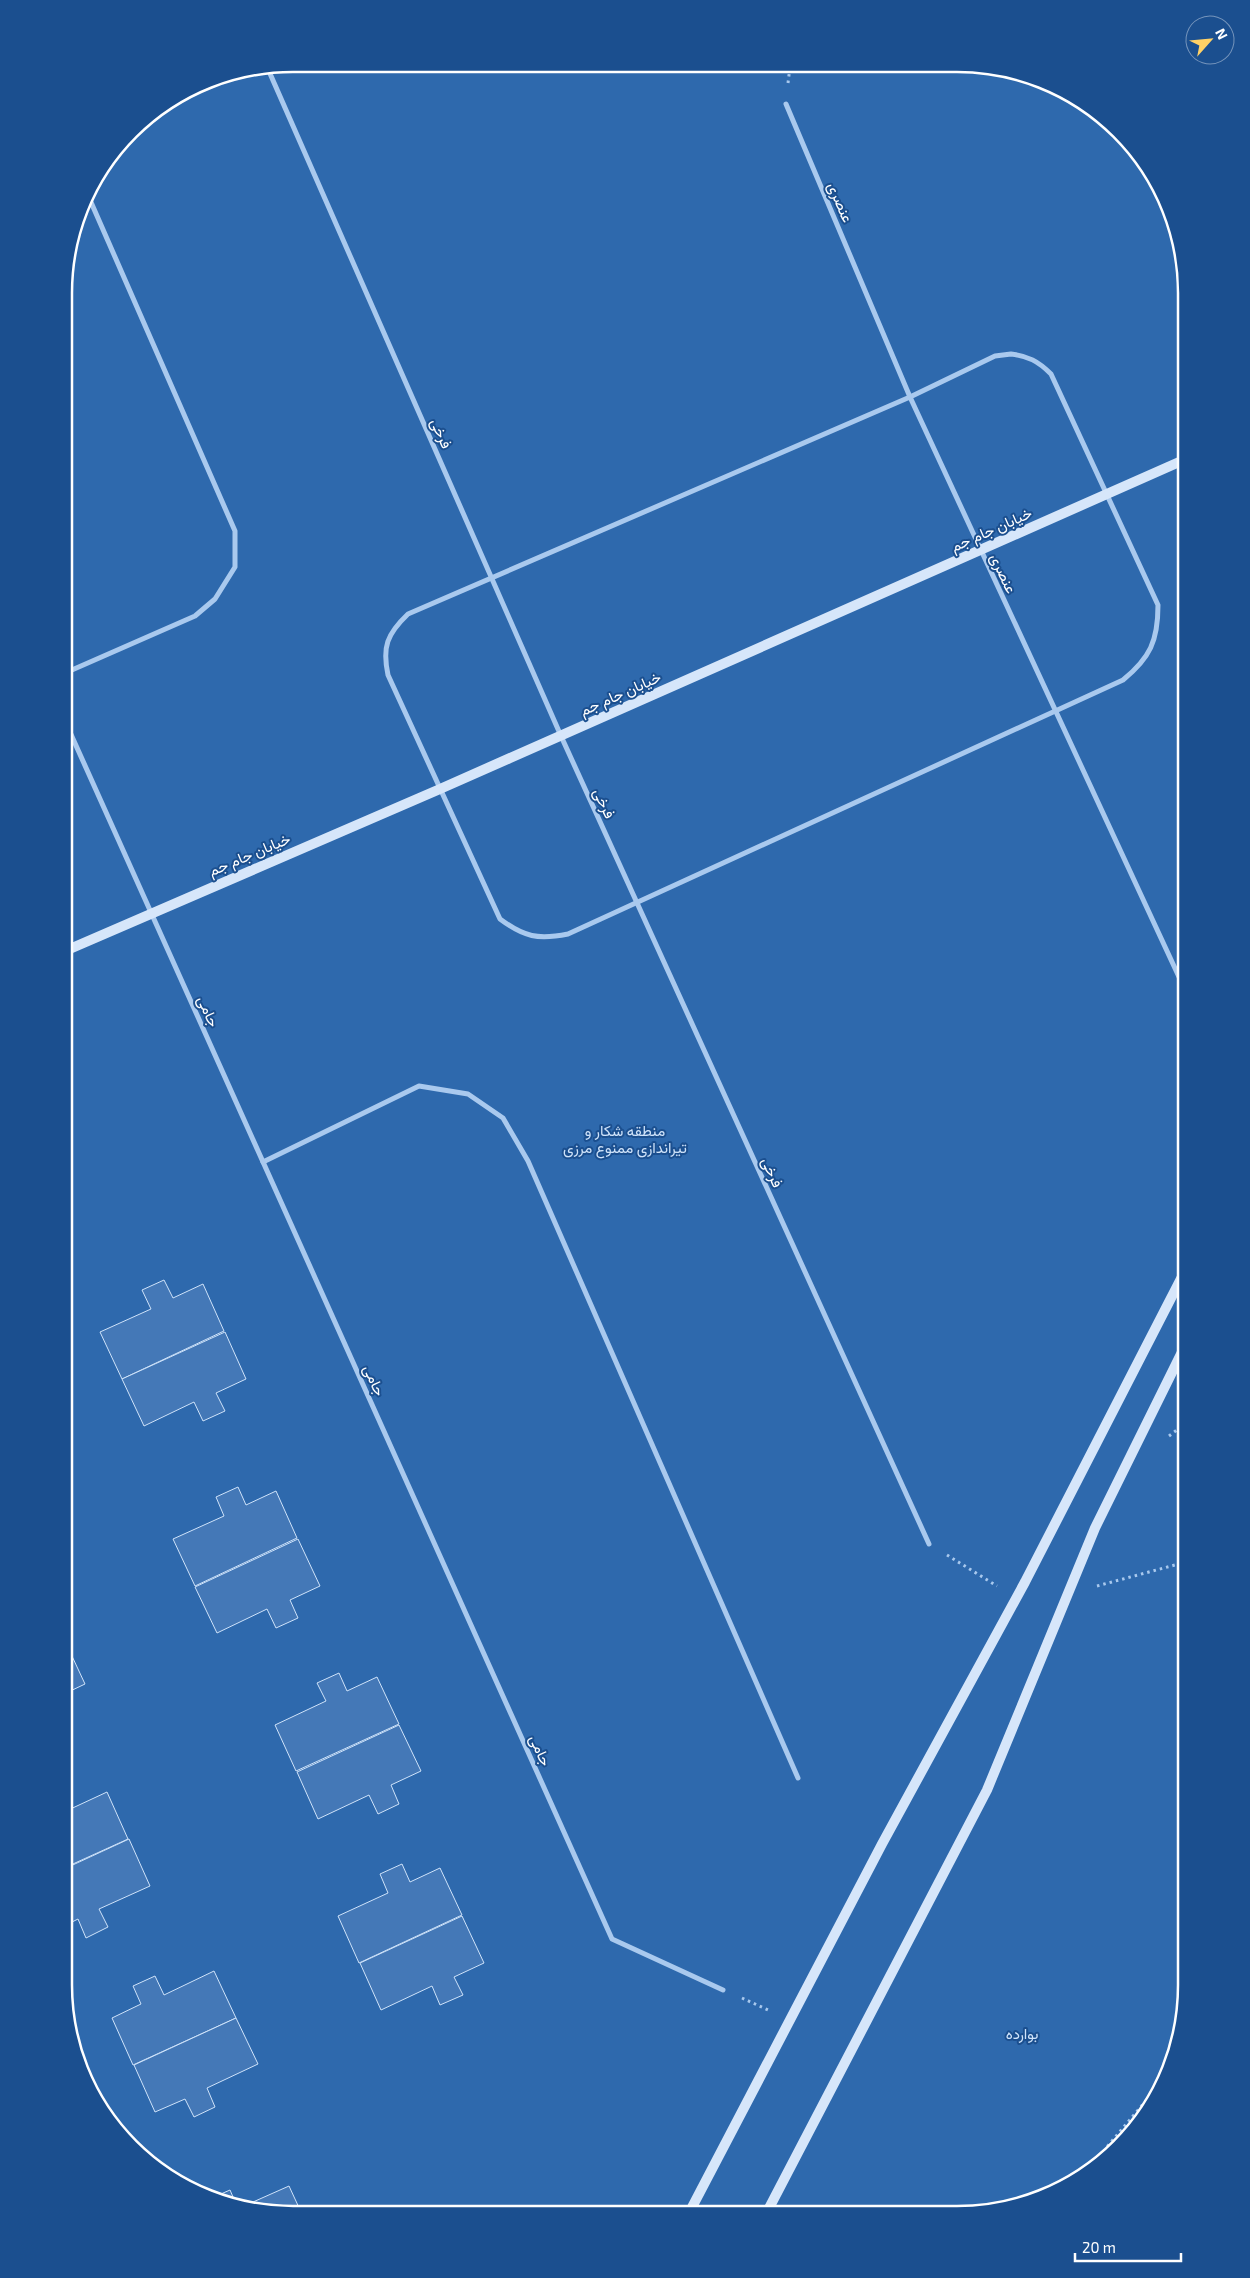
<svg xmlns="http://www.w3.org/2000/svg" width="1250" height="2278" font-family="'Exo 2',Vazirmatn,sans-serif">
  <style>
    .green { fill: #2e69ad }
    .building { fill: #4478b7; stroke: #cfe3fa }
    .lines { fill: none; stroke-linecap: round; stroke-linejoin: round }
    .path { stroke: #a9c9ee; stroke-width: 3; stroke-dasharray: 2.5 4; stroke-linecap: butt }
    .street { stroke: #a9c9ee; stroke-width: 5 }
    .secondary { stroke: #d6e6fa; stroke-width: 10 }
    .labels { text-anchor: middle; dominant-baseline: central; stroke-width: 4; stroke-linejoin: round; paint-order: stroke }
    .street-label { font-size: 15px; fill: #fff; stroke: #1b4f8f }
    .park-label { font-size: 15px; fill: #cfe3fa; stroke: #1b4f8f }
    .rim { fill: none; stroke: #fff; stroke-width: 2.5 }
  </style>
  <rect width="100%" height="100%" fill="#1b4f8f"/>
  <polygon class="green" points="294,64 1001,68 1058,87 1108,121 1147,166 1174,219 1186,294 1186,2000 1169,2072 1139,2125 1096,2167 1031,2202 956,2214 263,2212 192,2191 142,2157 103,2112 76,2059 64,1984 66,264 88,192 142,121 206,81"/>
  <g class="building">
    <polygon points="164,1280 173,1298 203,1284 224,1331 122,1379 100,1332 151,1309 142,1290"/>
    <polygon points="225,1332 246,1379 216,1393 225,1411 203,1421 194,1402 144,1426 122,1379"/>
    <polygon points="238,1487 246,1505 276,1491 297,1538 195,1586 173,1539 224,1516 216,1497"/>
    <polygon points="298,1539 320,1586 290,1600 298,1618 276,1628 267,1609 217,1633 195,1587"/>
    <polygon points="64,1639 85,1684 64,1694"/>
    <polygon points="339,1673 347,1691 377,1677 399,1724 296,1771 275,1725 326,1701 317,1683"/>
    <polygon points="399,1725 421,1771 391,1785 399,1804 378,1814 369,1795 318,1819 297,1772"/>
    <polygon points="107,1792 128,1839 64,1868 64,1812"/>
    <polygon points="129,1839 150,1886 99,1909 108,1927 86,1938 78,1919 64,1926 64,1869"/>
    <polygon points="402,1864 410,1882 440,1868 462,1915 359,1963 338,1916 388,1893 380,1874"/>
    <polygon points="462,1916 484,1963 454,1977 463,1995 440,2005 432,1986 381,2010 360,1963"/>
    <polygon points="214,1971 236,2018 133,2065 112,2018 141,2004 133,1986 155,1976 164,1995"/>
    <polygon points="236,2018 258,2064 207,2088 215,2107 194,2117 185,2099 155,2112 134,2065"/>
    <polygon points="289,2186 301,2212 263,2212 244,2206"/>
    <polygon points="230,2190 236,2204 214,2197"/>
  </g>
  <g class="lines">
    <g class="path">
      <polyline points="788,83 790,67"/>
      <polyline points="1169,1436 1186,1423"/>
      <polyline points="947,1555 997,1586"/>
      <polyline points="1097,1586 1186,1562"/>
      <polyline points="742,1998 768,2010"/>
      <polyline points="1099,2164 1106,2148 1166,2077"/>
    </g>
    <g class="street">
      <polyline points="268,69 561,736 929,1544"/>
      <polyline points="786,104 910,397 1186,992"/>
      <path d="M1011,354C1028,356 1038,361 1051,374L1158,605C1158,641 1150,658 1123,680L568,934C538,940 524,937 500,919L388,675C382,647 387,634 408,614L910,397L995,356Z"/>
      <polyline points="65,673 195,616 215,599 235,567 235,531 87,193"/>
      <polyline points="65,721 612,1939 723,1990"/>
      <polyline points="263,1162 419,1086 468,1094 503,1118 528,1161 798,1778"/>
    </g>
    <g class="secondary">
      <polyline points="65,951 440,789 1186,459"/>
      <polyline points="689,2213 882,1844 1025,1582 1186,1269"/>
      <polyline points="766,2214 987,1790 1095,1528 1186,1344"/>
    </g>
  </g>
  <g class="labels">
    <g class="street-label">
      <text transform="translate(841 202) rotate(67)">عنصری</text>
      <text transform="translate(442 433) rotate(66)">فرخی</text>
      <text transform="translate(991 529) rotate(-24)">خیابان جام جم</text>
      <text transform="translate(1004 573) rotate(65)">عنصری</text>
      <text transform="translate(620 693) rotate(-24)">خیابان جام جم</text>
      <text transform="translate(605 803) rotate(65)">فرخی</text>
      <text transform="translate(249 854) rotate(-23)">خیابان جام جم</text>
      <text transform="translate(209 1011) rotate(66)">جامی</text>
      <text transform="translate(773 1172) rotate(66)">فرخی</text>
      <text transform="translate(375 1380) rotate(66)">جامی</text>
      <text transform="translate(541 1750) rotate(66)">جامی</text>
    </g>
    <g class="park-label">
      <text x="625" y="1130">منطقه شکار و<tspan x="625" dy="17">تیراندازی ممنوع مرزی</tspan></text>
      <text x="1022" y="2033">بوارده</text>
    </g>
  </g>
  <path d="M0 0H1250V2278H0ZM293 72H957A221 221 0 0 1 1178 293V1985A221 221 0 0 1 957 2206H293A221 221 0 0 1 72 1985V293A221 221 0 0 1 293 72Z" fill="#1b4f8f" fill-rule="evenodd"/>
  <path class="rim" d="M293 72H957A221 221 0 0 1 1178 293V1985A221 221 0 0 1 957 2206H293A221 221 0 0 1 72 1985V293A221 221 0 0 1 293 72Z"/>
  <g transform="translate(1210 40) rotate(63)"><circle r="24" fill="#1b4f8f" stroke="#7695bc"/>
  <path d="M0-4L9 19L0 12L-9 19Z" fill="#ffd166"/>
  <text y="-8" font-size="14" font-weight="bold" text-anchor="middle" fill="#ffffff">N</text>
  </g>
  <path d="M1075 2253v8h106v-8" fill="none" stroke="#ffffff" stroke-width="2.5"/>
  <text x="1082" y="2253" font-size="15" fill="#ffffff" stroke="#1b4f8f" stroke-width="4" paint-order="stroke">20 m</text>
</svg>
